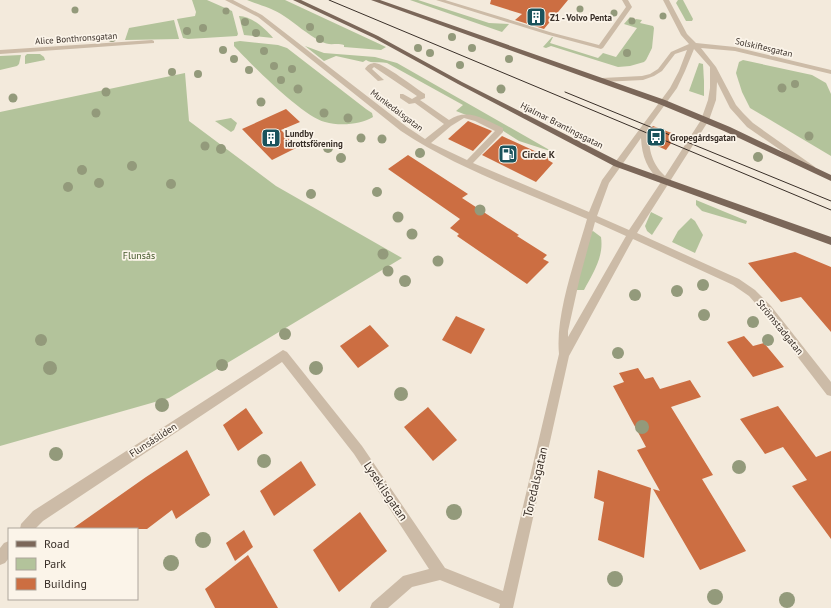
<svg xmlns="http://www.w3.org/2000/svg" width="831" height="608" font-family="'PT Sans',sans-serif">
  <style>
    .green { fill: #b3c39b }
    .building { fill: #cc6e42 }
    .lines { fill: none; stroke-linecap: round; stroke-linejoin: round }
    .minor { fill: #ccbba7; fill-rule: evenodd }
    .major { fill: #7b6759; fill-rule: evenodd }
    .tram { stroke: #392f28; stroke-width: 1 }
    .tree { fill: #939a7b }
    .labels { text-anchor: middle; dominant-baseline: central; stroke-width: 3.5; stroke-linejoin: round; paint-order: stroke }
    .far-poi-label { font-size: 9px; font-weight: bold; fill: #392f28; stroke: #fbf4e9; text-anchor: start }
    .far-street-label { font-size: 9px; fill: #392f28; stroke: #fbf4e9 }
    .poi-label { font-size: 10px; font-weight: bold; fill: #392f28; stroke: #fbf4e9; text-anchor: start }
    .park-label { font-size: 10px; fill: #44582b; stroke: #fbf4e9 }
    .street-label { font-size: 10px; fill: #392f28; stroke: #fbf4e9 }
    .near-street-label { font-size: 12px; fill: #392f28; stroke: #fbf4e9 }
  </style>
  <rect width="100%" height="100%" fill="#f3eadc"/>
  <g class="green">
    <polygon points="192,0 207,0 232,11 238,34 237,36 188,39 183,38 177,19 195,16 196,12"/>
    <path d="M247,0H285L386,47L381,50L344,47V45C335,42 331,47 320,41C307,34 296,24 284,16C273,8 259,5 247,0Z"/>
    <polygon points="410,0 418,0 489,23 509,24 502,32"/>
    <polygon points="678,0 683,0 693,19 692,21 686,21 676,3"/>
    <path d="M239,16C251,16 266,29 273,38L244,35Z"/>
    <polygon points="630,17 632,18 629,23 632,23 636,19 642,20 640,23 653,26 654,28 652,48 646,60 644,62 630,66 618,67 551,46 546,48 543,47 552,37 553,37 550,43 598,58 603,53 616,57 637,28 624,24"/>
    <polygon points="174,20 179,39 125,40 129,28"/>
    <path d="M240,41L278,45L287,48L366,109L372,113L373,117C360,125 339,126 325,122C302,116 252,65 234,46V42Z"/>
    <path d="M305,46L324,53L375,57L397,63L553,152L519,141L497,127L456,111L463,105L387,63C380,61 372,64 366,60L363,62L336,56L324,61Z"/>
    <polygon points="27,54 40,54 44,57 45,60 25,64 25,56"/>
    <polygon points="21,55 19,64 17,66 0,70 0,56"/>
    <polygon points="743,60 812,75 826,83 831,94 831,156 750,108 742,92 736,73 739,62"/>
    <polygon points="699,63 703,64 704,81 704,96 689,91"/>
    <polygon points="185,73 189,121 276,186 402,258 169,398 0,446 0,112"/>
    <polygon points="231,118 237,123 234,130 231,132 215,121"/>
    <polygon points="696,200 747,221 746,224 702,211 696,205"/>
    <polygon points="651,212 663,218 652,235 647,231 645,226"/>
    <polygon points="691,218 695,221 703,235 695,253 672,242 678,231"/>
    <path d="M593,231L601,237C604,257 593,273 584,290H574L591,232Z"/>
  </g>
  <g class="building">
    <polygon points="491,0 568,0 544,29 515,20 522,14 490,4"/>
    <polygon points="286,109 300,122 281,130 298,147 272,160 242,129"/>
    <polygon points="468,121 492,131 473,151 448,139"/>
    <polygon points="653,126 677,135 666,150 651,143 650,129"/>
    <polygon points="502,136 550,158 548,160 553,163 536,182 482,155"/>
    <polygon points="408,155 468,194 462,198 519,235 517,236 547,255 543,259 549,262 527,284 457,236 459,234 450,228 460,219 388,169"/>
    <polygon points="795,252 831,267 831,332 801,297 781,302 748,263"/>
    <polygon points="456,316 485,329 471,354 442,340"/>
    <polygon points="370,325 389,346 358,368 340,346"/>
    <polygon points="744,336 753,346 764,343 784,367 753,377 727,342"/>
    <polygon points="638,368 645,379 653,377 660,389 690,380 701,397 671,407 713,475 702,479 746,551 700,570 653,489 660,491 637,450 646,447 613,386 624,382 619,373"/>
    <polygon points="778,406 816,457 831,451 831,539 792,486 807,480 783,447 765,454 740,419"/>
    <polygon points="428,407 457,440 433,461 404,427"/>
    <polygon points="246,408 263,433 238,451 223,425"/>
    <polygon points="187,450 210,495 176,519 172,510 147,529 72,529 146,477"/>
    <polygon points="301,461 316,485 274,516 260,491"/>
    <polygon points="598,470 651,488 644,558 598,540 604,502 594,498"/>
    <polygon points="360,512 387,551 339,592 313,550"/>
    <polygon points="244,530 253,547 235,561 226,543"/>
    <polygon points="248,555 278,608 215,608 205,589"/>
  </g>
  <g class="lines">
    <g class="minor">
      <path d="M225,0H233L262,15L407,127L425,139L444,124L415,103L409,104L400,98V94H403L412,99L417,96L374,67L372,69L384,80L378,81L365,69C367,65 371,63 375,63C385,64 415,88 425,94V98L420,100L449,120C468,107 485,120 503,128V132L473,163L589,212L602,180L670,88L679,71L687,50L675,54L662,71L654,76L643,80L602,82L598,80L602,78L642,76L650,74L658,69L671,52L689,44L681,35L663,0H669L687,34L696,43L735,47L831,70V74L735,51L701,48L716,67L736,105L743,113L753,123L815,167L814,169H808L747,127L730,108L717,82L716,100L709,120L637,233L739,279L755,290L771,306L831,382V396L827,395L763,312L749,296L733,285L633,239L569,356L513,608H499L500,604L440,580L412,587L388,608H370L372,603L403,576L429,569L354,454L282,362L43,521L35,529H20L21,524L33,511L283,350L287,352L362,446L445,568L503,591L559,354C555,314 576,258 587,219C525,192 458,169 401,131L258,17ZM694,49L710,67V88L708,100L701,120L665,176C650,162 649,147 648,128L677,88L685,71ZM464,118L475,121L495,131L467,160L431,143L451,126ZM641,138C642,157 647,169 661,182L629,230L597,216L609,183ZM595,222L626,236L568,337V331L580,277Z"/>
      <polygon points="436,0 445,0 553,33 599,45 626,7 622,0 628,0 632,7 603,48 601,49 549,35"/>
      <polygon points="152,40 154,41 154,43 0,54 0,50"/>
      <polygon points="9,541 9,558 5,563 0,565 0,548 4,543"/>
    </g>
    <g class="major">
      <polygon points="293,0 301,0 378,36 462,82 620,162 831,237 831,245 614,166 458,84 374,38"/>
      <polygon points="371,0 380,0 665,100 730,127 831,175 831,181 724,131 659,104"/>
    </g>
    <g class="tram">
      <polyline points="329,0 831,210"/>
      <polyline points="565,92 831,201"/>
    </g>
  </g>
  <g class="tree">
    <circle cx="580" cy="9" r="3.5"/>
    <circle cx="75" cy="10" r="3.5"/>
    <circle cx="226" cy="11" r="3.5"/>
    <circle cx="614" cy="13" r="3.5"/>
    <circle cx="663" cy="16" r="3.5"/>
    <circle cx="632" cy="21" r="3.5"/>
    <circle cx="245" cy="22" r="4"/>
    <circle cx="310" cy="27" r="4"/>
    <circle cx="203" cy="28" r="4"/>
    <circle cx="187" cy="31" r="4"/>
    <circle cx="256" cy="33" r="4"/>
    <circle cx="452" cy="37" r="4"/>
    <circle cx="112" cy="38" r="4"/>
    <circle cx="320" cy="39" r="4"/>
    <circle cx="418" cy="48" r="4"/>
    <circle cx="472" cy="48" r="4"/>
    <circle cx="223" cy="50" r="4"/>
    <circle cx="264" cy="51" r="4"/>
    <circle cx="430" cy="53" r="4"/>
    <circle cx="627" cy="53" r="4"/>
    <circle cx="234" cy="59" r="4"/>
    <circle cx="509" cy="59" r="4"/>
    <circle cx="460" cy="65" r="4"/>
    <circle cx="274" cy="66" r="4"/>
    <circle cx="292" cy="69" r="4"/>
    <circle cx="249" cy="70" r="4"/>
    <circle cx="172" cy="72" r="4"/>
    <circle cx="198" cy="74" r="4"/>
    <circle cx="281" cy="80" r="4"/>
    <circle cx="795" cy="84" r="4"/>
    <circle cx="782" cy="88" r="4.5"/>
    <circle cx="298" cy="89" r="4.5"/>
    <circle cx="501" cy="89" r="4.5"/>
    <circle cx="106" cy="92" r="4.5"/>
    <circle cx="13" cy="98" r="4.5"/>
    <circle cx="261" cy="102" r="4.5"/>
    <circle cx="96" cy="113" r="4.5"/>
    <circle cx="324" cy="113" r="4.5"/>
    <circle cx="348" cy="118" r="4.5"/>
    <circle cx="809" cy="136" r="4.5"/>
    <circle cx="361" cy="138" r="4.5"/>
    <circle cx="382" cy="139" r="4.5"/>
    <circle cx="205" cy="146" r="4.5"/>
    <circle cx="328" cy="148" r="5"/>
    <circle cx="221" cy="149" r="5"/>
    <circle cx="420" cy="153" r="5"/>
    <circle cx="758" cy="157" r="5"/>
    <circle cx="341" cy="158" r="5"/>
    <circle cx="132" cy="166" r="5"/>
    <circle cx="82" cy="170" r="5"/>
    <circle cx="99" cy="183" r="5"/>
    <circle cx="171" cy="184" r="5"/>
    <circle cx="68" cy="187" r="5"/>
    <circle cx="377" cy="192" r="5"/>
    <circle cx="311" cy="194" r="5"/>
    <circle cx="480" cy="210" r="5.5"/>
    <circle cx="398" cy="217" r="5.5"/>
    <circle cx="412" cy="234" r="5.5"/>
    <circle cx="383" cy="254" r="5.5"/>
    <circle cx="438" cy="261" r="5.5"/>
    <circle cx="388" cy="271" r="5.5"/>
    <circle cx="405" cy="281" r="6"/>
    <circle cx="703" cy="285" r="6"/>
    <circle cx="677" cy="291" r="6"/>
    <circle cx="635" cy="295" r="6"/>
    <circle cx="704" cy="315" r="6"/>
    <circle cx="753" cy="322" r="6"/>
    <circle cx="285" cy="334" r="6"/>
    <circle cx="41" cy="340" r="6"/>
    <circle cx="768" cy="340" r="6"/>
    <circle cx="618" cy="353" r="6"/>
    <circle cx="222" cy="365" r="6"/>
    <circle cx="50" cy="368" r="7"/>
    <circle cx="316" cy="368" r="7"/>
    <circle cx="401" cy="394" r="7"/>
    <circle cx="162" cy="405" r="7"/>
    <circle cx="642" cy="427" r="7"/>
    <circle cx="56" cy="454" r="7"/>
    <circle cx="264" cy="461" r="7"/>
    <circle cx="739" cy="467" r="7"/>
    <circle cx="454" cy="512" r="8"/>
    <circle cx="203" cy="540" r="8"/>
    <circle cx="171" cy="563" r="8"/>
    <circle cx="615" cy="579" r="8"/>
    <circle cx="715" cy="597" r="8"/>
    <circle cx="787" cy="600" r="8"/>
  </g>
  <defs>
    <g id="building-square" transform="scale(1)"><rect x="-9" y="-9" width="18" height="18" rx="4" fill="#1b535c" stroke="#fbf4e9"/><path d="M-4-6H4V6H1V3H-1V6H-4ZM-2.5-4.3h1.7v1.8h-1.7ZM.8-4.3h1.7v1.8H.8ZM-2.5-1h1.7V.8h-1.7ZM.8-1h1.7V.8H.8Z" fill="#fff"/></g>
    <g id="bus-square" transform="scale(1)"><rect x="-9" y="-9" width="18" height="18" rx="4" fill="#1b535c" stroke="#fbf4e9"/><path d="M-5-6H5V4H4V6H2V4H-2V6H-4V4H-5ZM-3.5-4V0h7V-4ZM-3.5 1.2v1.5H-2V1.2ZM2 1.2v1.5H3.5V1.2Z" fill="#fff"/></g>
    <g id="fuel-square" transform="scale(1)"><rect x="-9" y="-9" width="18" height="18" rx="4" fill="#1b535c" stroke="#fbf4e9"/><path d="M-5.5-6h7V0h2V4h1.3V-2.5L3-4.5l.8-.8L6-3V5H2.5V1h-1V6h-7ZM-4.2-4.7v3.2H.2V-4.7Z" fill="#fff"/></g>
  </defs>
  <g fill-rule="evenodd">
    <use href="#building-square" x="536" y="17"/>
    <use href="#bus-square" x="656" y="137"/>
    <use href="#building-square" x="271" y="138"/>
    <use href="#fuel-square" x="508" y="154"/>
  </g>
  <g class="labels">
    <g class="far-poi-label">
      <text x="550" y="17">Z1 - Volvo Penta</text>
      <text x="285" y="133">Lundby<tspan x="285" dy="10">idrottsförening</tspan></text>
      <text x="670" y="137">Gropegårdsgatan</text>
    </g>
    <g class="far-street-label">
      <text transform="translate(76 38) rotate(-4)">Alice Bonthronsgatan</text>
      <text transform="translate(764 47) rotate(13)">Solskiftesgatan</text>
      <text transform="translate(397 110) rotate(37)">Munkedalsgatan</text>
      <text transform="translate(562 125) rotate(27)">Hjalmar Brantingsgatan</text>
    </g>
    <g class="poi-label">
      <text x="522" y="154">Circle K</text>
    </g>
    <g class="park-label">
      <text x="139" y="255">Flunsås</text>
    </g>
    <g class="street-label">
      <text transform="translate(780 327) rotate(51)">Strömstadgatan</text>
      <text transform="translate(153 440) rotate(-33)">Flunsåsliden</text>
    </g>
    <g class="near-street-label">
      <text transform="translate(535 482) rotate(-77)">Toredalsgatan</text>
      <text transform="translate(386 491) rotate(56)">Lysekilsgatan</text>
    </g>
  </g>
  <rect x="8" y="528" width="130" height="72" fill="#fbf4e9" stroke="#ada59c"/>
  <rect x="16" y="541" width="20" height="6" fill="#7b6759" stroke="#ada59c"/>
  <text x="44" y="548" font-size="12" fill="#392f28">Road</text>
  <rect x="16" y="558" width="20" height="12" fill="#b3c39b" stroke="#ada59c"/>
  <text x="44" y="568" font-size="12" fill="#392f28">Park</text>
  <rect x="16" y="578" width="20" height="12" fill="#cc6e42" stroke="#ada59c"/>
  <text x="44" y="588" font-size="12" fill="#392f28">Building</text>
</svg>
